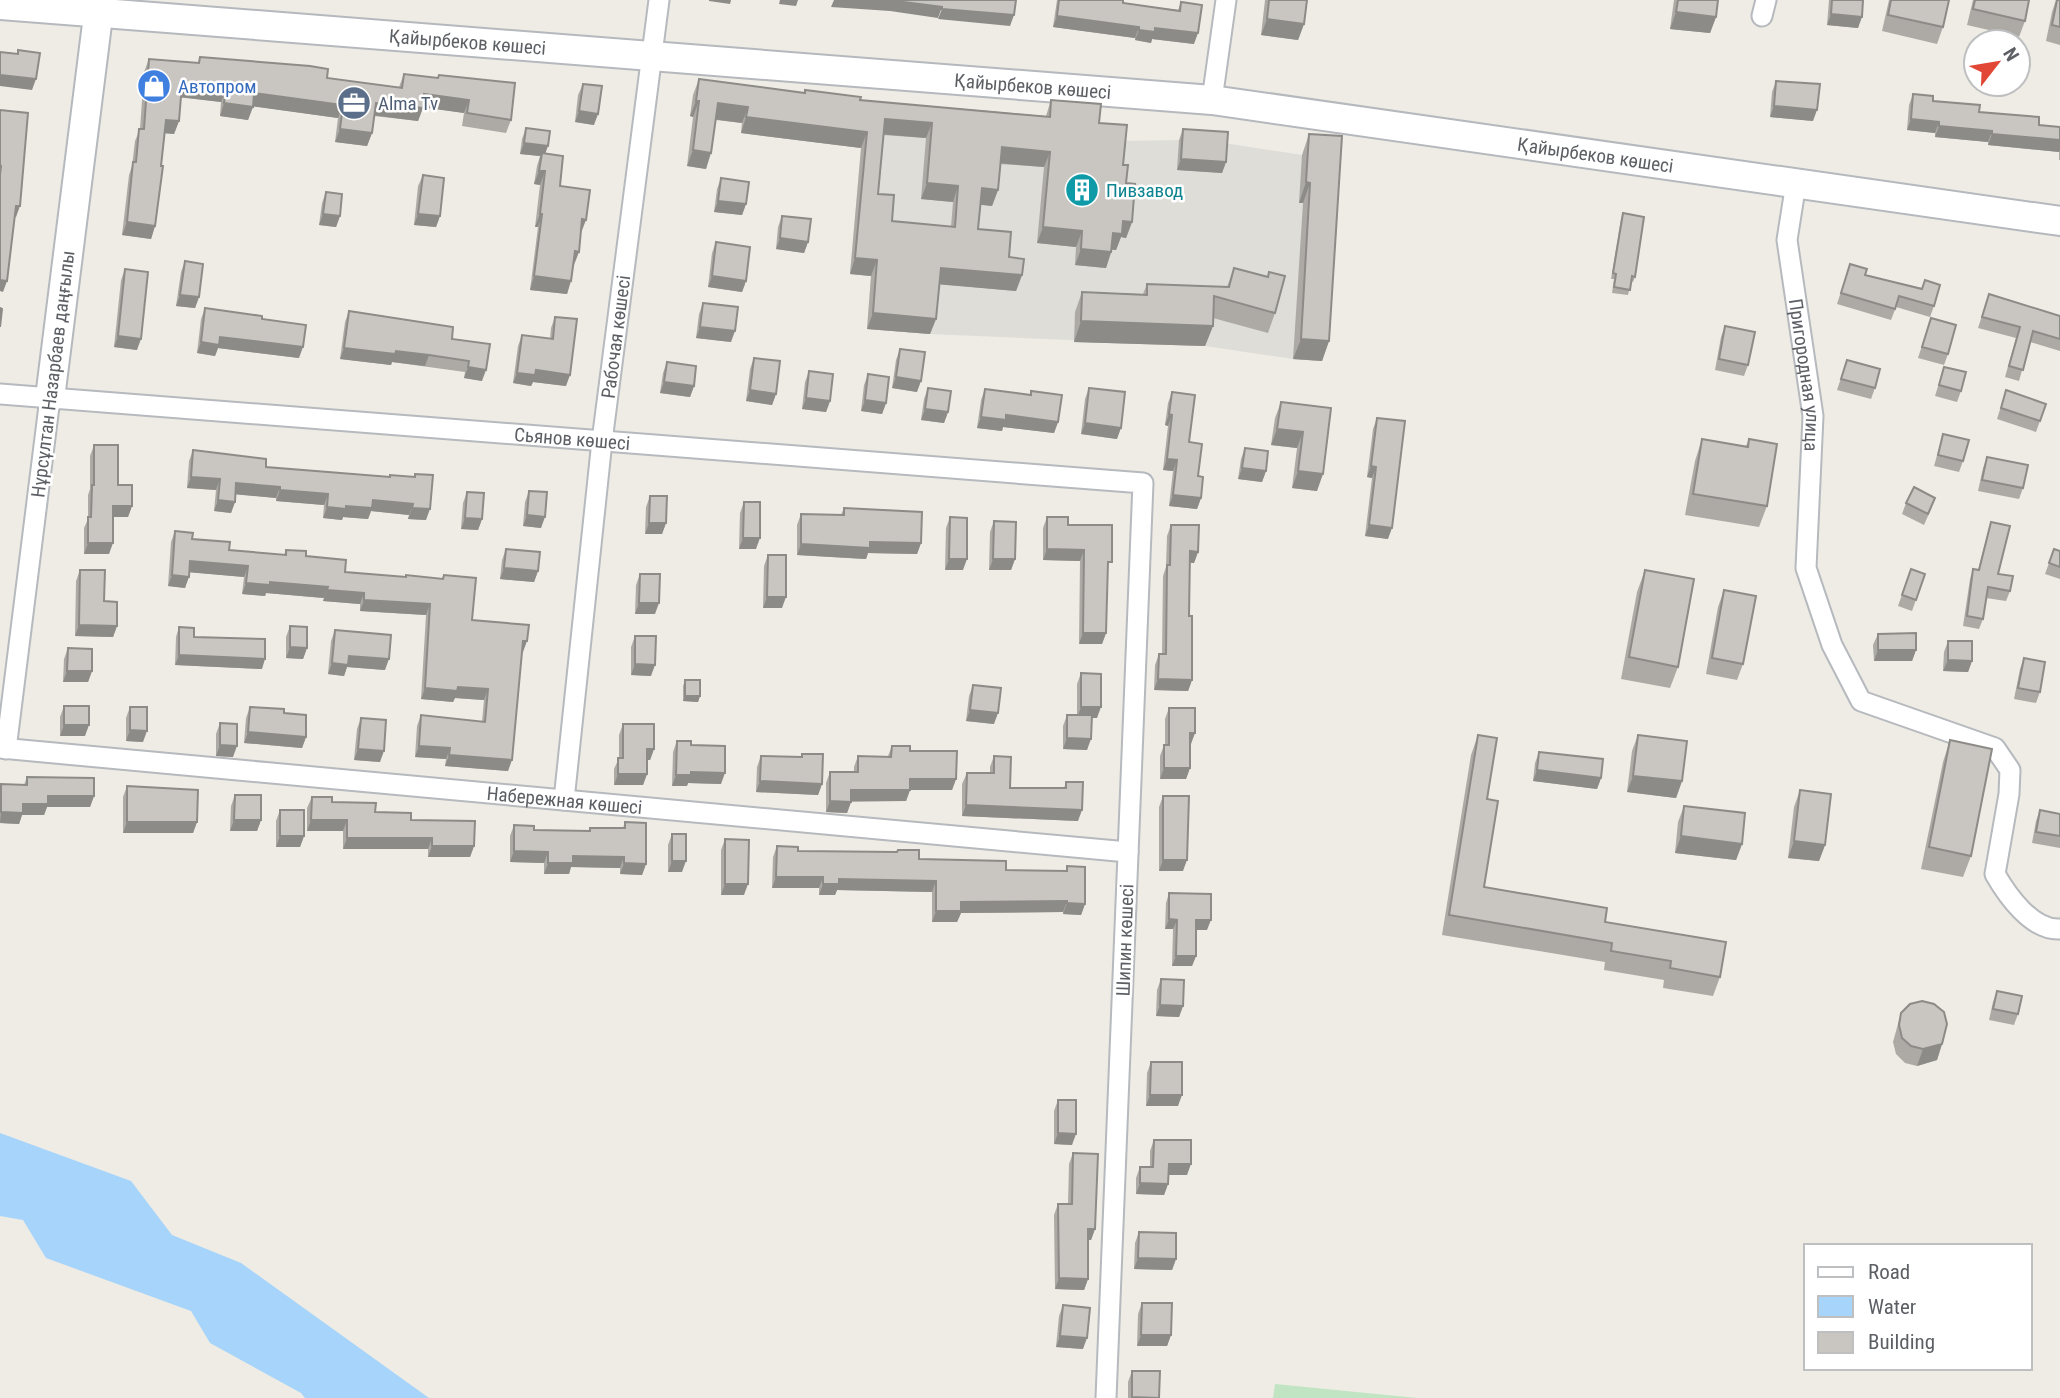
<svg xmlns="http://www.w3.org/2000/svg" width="2060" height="1398" font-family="'Roboto Condensed',sans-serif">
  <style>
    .industrial { fill: #dfddd8 }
    .green { fill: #c1e4c2 }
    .water { fill: #a6d4fb }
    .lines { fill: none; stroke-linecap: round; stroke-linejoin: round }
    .street-casing { stroke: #b6b9bd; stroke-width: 23 }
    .secondary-casing { stroke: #b5b8bd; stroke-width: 32 }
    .street { stroke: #fff; stroke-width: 19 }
    .secondary { stroke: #fff; stroke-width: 28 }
    .wall { fill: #adaaa6; fill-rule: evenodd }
    .shaded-wall { fill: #8d8b87 }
    .building { fill: #c9c6c1; stroke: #8d8b87; stroke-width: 2; fill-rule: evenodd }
    .labels { text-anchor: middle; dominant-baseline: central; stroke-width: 5; stroke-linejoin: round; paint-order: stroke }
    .street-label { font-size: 19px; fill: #5c5f64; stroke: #fff }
    .shop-label { font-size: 19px; fill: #366cbe; stroke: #fff; text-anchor: start }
    .service-label { font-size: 19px; fill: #4e5e75; stroke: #fff; text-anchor: start }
    .culture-label { font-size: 19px; fill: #0d838f; stroke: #fff; text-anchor: start }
  </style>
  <rect width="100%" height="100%" fill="#eeece4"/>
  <polygon class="industrial" points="864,116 1121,141 1179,140 1224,143 1302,155 1335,157 1322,361 1293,359 1205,346 930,334 867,329 871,276 850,274"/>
  <polygon class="green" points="1275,1384 1417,1398 1273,1398"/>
  <polygon class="water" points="0,1133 131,1181 172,1235 241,1263 429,1398 305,1398 301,1393 210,1343 191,1311 46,1258 23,1220 0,1216"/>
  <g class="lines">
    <g class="street-casing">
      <g id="street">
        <polyline points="1762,16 1766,0"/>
        <polyline points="1212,100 1226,0"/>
        <path id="s1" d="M1796,183L1787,240L1813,416L1806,568L1832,645L1861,701L1995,748L2010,770L2009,794L1995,874C2007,895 2032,931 2060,929"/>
        <path id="s2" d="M0,394L1143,483L1106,1398"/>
        <path id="s3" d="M0,748L1128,852"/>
        <polyline points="6,749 50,398"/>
        <path id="s4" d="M564,800L602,441L659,0"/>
      </g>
    </g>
    <g class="secondary-casing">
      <g id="secondary">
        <path id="s5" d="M0,5L1212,100L2060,221"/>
        <polyline points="50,398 100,0"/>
      </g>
    </g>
    <use href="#street" class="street"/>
    <use href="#secondary" class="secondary"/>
  </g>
  <g class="wall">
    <polygon points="1057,0 1123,0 1123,3 1178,10 1181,2 1194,44 1152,39 1151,43 1135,40 1135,38 1053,27"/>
    <polygon points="1265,0 1307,0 1304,24 1298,40 1261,35"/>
    <polygon points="1674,0 1718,0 1716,17 1710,33 1670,29"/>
    <polygon points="1829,0 1863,0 1858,28 1827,25"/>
    <polygon points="1889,0 1949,0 1943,27 1937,44 1882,31"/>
    <polygon points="1973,0 2029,0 2025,21 2019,37 1967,25"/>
    <polygon points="2056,0 2060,0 2060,45 2046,41 2052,12"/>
    <polygon points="200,57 327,78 399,87 404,74 438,78 439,75 511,120 506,133 462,126 464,113 423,107 418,121 374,116 372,133 367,146 335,142 338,118 253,106 248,120 220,116 221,102 181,97 179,121 174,134 165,133 155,226 151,239 122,235 129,175 132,166 135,141 140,129 144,72 149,59 198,63"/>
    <path d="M699,79L860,100L1046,116L1051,100L1099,123L1123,165L1132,222L1126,238L1121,237L1116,250H1112L1106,268L1075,265L1076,247L1037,243L1044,167L1000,164L998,190L992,206L981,205L978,229L1009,257L1022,275L1016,291L939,284L936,319L930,334L867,329L871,276L850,274L861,148L741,133L742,123L716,120L706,169L687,166L693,117L690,116L693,95ZM883,135L926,138L921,199L953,202L951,227L892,221L878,194Z"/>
    <polygon points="1776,81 1813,121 1770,117 1772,92"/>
    <polygon points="583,84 594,125 575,122 578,95"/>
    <polygon points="1913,94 1933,101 1979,112 2039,125 2060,127 2060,160 2059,160 2059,152 1988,145 1988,142 1935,137 1935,133 1907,130 1909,105"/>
    <polygon points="526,128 545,153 581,233 567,294 530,290 538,227 535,227 540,185 534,184 537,166 540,156 520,154 522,139"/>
    <polygon points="1183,129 1226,162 1222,173 1177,170 1179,140"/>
    <polygon points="1309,134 1329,341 1322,361 1293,359 1303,203 1299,203 1302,155"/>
    <polygon points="423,175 440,216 436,227 414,225 418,186"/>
    <polygon points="721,178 746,204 742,215 714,212 717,189"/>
    <polygon points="326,192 340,216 336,227 319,225 322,203"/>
    <polygon points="1623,213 1635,277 1633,282 1631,282 1628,295 1612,293 1614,279 1611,279 1621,219"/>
    <polygon points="782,216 808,242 804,253 776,249 778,227"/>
    <polygon points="716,242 746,281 742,292 708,287 712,253"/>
    <polygon points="185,261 199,297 195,308 176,306 181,272"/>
    <polygon points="1850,264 1865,275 1922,288 1934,306 1930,317 1896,307 1891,320 1837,304"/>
    <polygon points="1234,268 1275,313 1268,333 1213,318 1213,326 1205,346 1074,342 1075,312 1082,292 1143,294 1147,284 1227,287"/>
    <polygon points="125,269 137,350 114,347 121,280"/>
    <polygon points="1989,294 2060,316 2060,351 2030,342 2019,381 2005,377 2016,338 1978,328"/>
    <polygon points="703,303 731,342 696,338 699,314"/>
    <polygon points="205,308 262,319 299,358 218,348 215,356 197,353 201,319"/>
    <polygon points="349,311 452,339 482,381 464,378 465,372 392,362 391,365 340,359 345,322"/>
    <polygon points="555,317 566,386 533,382 531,386 513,383 518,346 522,335 550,339 551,328"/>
    <polygon points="1931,318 1948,354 1944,365 1918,358"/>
    <polygon points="1725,326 1748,365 1744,376 1715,370 1721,337"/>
    <polygon points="900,349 917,392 892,388 896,360"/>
    <polygon points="754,358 776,394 772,405 746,401 750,369"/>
    <polygon points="1847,360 1875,388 1871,399 1837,390"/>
    <polygon points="667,362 694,386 690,397 660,393 663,373"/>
    <polygon points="1944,367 1961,391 1957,402 1935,396"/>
    <polygon points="809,371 830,401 826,412 802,409 805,382"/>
    <polygon points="868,374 886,403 882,414 861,411 864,385"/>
    <polygon points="928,388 948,412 944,423 921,420 924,399"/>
    <polygon points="1089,388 1117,439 1081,434 1085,399"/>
    <polygon points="985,389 1030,395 1031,391 1058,422 1054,433 1003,427 1002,431 977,428 981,400"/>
    <polygon points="2006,390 2046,404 2036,432 1997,419"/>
    <polygon points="1172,392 1189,442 1198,476 1201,498 1197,509 1169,506 1173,471 1163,470 1168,426 1165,425 1168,403"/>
    <polygon points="1281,402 1331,408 1317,491 1292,488 1297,448 1271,445 1275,418"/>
    <polygon points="1377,418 1388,539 1365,536 1372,478 1367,477 1373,429"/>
    <polygon points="1943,434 1963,461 1959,472 1934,466"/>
    <polygon points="1702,439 1746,446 1749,439 1767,506 1759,527 1685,515 1695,461"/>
    <polygon points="94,445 132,506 128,517 113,517 109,554 84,554 84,528 88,519 88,495 90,489 90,456"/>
    <polygon points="1245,448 1266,471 1262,482 1238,479 1241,459"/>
    <polygon points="193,450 266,467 389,477 414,477 415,474 426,520 408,519 409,515 371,511 368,519 343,517 342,520 323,518 324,505 276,501 276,498 236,494 235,502 231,513 214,511 216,490 187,488 189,461"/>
    <polygon points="1987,457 2023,488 2019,499 1978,491 1983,468"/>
    <polygon points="529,491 541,528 523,526 525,502"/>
    <polygon points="467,492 482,519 478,530 461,529 463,503"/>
    <polygon points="650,496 666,523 662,534 645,534 646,507"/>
    <polygon points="744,502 756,549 739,549 740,513"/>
    <polygon points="1906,503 1931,509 1924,525 1902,514"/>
    <polygon points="844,508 921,543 917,554 868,553 866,559 797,555 797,525 801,514 841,515"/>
    <polygon points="950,517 963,570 945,570 946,528"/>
    <polygon points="1047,517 1068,525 1108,573 1106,633 1102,644 1079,644 1080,561 1043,560 1043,528"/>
    <polygon points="994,521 1015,559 1011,570 989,570 990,532"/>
    <polygon points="1991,522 1998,574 2010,591 2006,601 1986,598 1983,619 1979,629 1963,626 1970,579 1973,569 1978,570 1988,532"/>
    <polygon points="1171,525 1198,552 1194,563 1189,563 1189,616 1192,680 1188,691 1154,690 1155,665 1159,654 1162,654 1163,576 1166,567 1167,536"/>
    <polygon points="175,531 192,539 229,550 284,555 286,550 306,556 345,572 406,577 442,579 444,575 472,620 523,652 522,652 508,771 445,766 446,759 415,757 417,726 421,715 482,722 484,700 455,698 453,702 421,699 426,615 360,611 360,604 323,601 324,598 266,593 265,596 242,594 244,577 189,572 185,588 168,586 171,542"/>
    <polygon points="506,549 538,571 534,582 500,579 502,560"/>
    <polygon points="2054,549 2060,551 2060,579 2045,574"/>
    <polygon points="768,555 782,608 763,608 764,566"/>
    <polygon points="1911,569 1925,574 1912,611 1898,606"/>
    <polygon points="80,570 117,626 113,637 75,636 76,581"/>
    <polygon points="1645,570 1678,667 1670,688 1621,679 1637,592"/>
    <polygon points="640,574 655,614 635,614 636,585"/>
    <polygon points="1724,590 1743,664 1737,680 1706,674 1718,607"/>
    <polygon points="290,626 307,648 303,659 286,658 286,637"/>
    <polygon points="179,627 194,637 262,669 175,665 176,637"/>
    <polygon points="335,630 385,670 347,667 344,676 328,674 331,641"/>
    <polygon points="1878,634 1916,650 1912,661 1874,661 1873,645"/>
    <polygon points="635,636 651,676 631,675 631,647"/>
    <polygon points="1948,641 1972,661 1968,672 1943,671 1944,652"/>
    <polygon points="68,648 92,671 88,682 63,682 64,659"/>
    <polygon points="2024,658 2040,692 2036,703 2014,699 2020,669"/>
    <polygon points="1081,673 1097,718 1092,718 1087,750 1063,749 1063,726 1067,715 1077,715 1077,684"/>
    <polygon points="685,680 700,696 698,702 683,701 683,686"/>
    <polygon points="973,685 994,724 966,721 969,696"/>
    <polygon points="64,706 85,736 60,736 60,717"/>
    <polygon points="130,707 143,742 126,741 126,718"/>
    <polygon points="250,707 284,713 306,737 302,748 244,743 246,718"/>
    <polygon points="1169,708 1195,733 1190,744 1190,768 1186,779 1160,779 1160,756 1164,745 1165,745 1165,719"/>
    <polygon points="361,718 380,762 354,760 357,729"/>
    <polygon points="220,723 233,757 216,756 216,734"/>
    <polygon points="623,724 654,749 650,760 647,760 647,774 643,785 614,785 614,769 619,758 619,735"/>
    <polygon points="1478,735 1487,799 1484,887 1605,922 1720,977 1713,996 1663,988 1664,980 1604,970 1605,962 1442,935 1471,755"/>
    <polygon points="1638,735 1682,781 1676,798 1627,792 1632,751"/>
    <polygon points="1950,740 1971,856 1963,877 1921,869 1943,762"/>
    <polygon points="677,741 691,745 721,784 688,783 687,786 672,786 673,752"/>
    <polygon points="892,746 910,751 956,779 952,790 910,790 906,801 851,802 847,813 826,812 826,783 830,772 854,772 854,767 858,756 888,756"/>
    <polygon points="1539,752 1601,778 1597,789 1533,781 1535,763"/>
    <polygon points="802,754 822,784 818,795 756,792 757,767 761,756 800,757"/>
    <polygon points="994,756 1010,788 1064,788 1066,782 1078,821 962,816 962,784 967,773 990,773 990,767"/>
    <polygon points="27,777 94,796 90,807 47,807 44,815 22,815 19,824 0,823 0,788 1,784 24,785"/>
    <polygon points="127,786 197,822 193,833 123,833 123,797"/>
    <polygon points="1800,790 1825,845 1819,861 1788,858 1794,807"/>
    <polygon points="235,795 261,820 257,831 230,831 231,806"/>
    <polygon points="1163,796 1183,871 1159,871 1159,807"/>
    <polygon points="312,797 411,820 474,846 470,857 428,857 428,849 343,849 343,831 307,831 307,808"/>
    <polygon points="1684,806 1742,844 1736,860 1675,853 1678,822"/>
    <polygon points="280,810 304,836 300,847 276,847 276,821"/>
    <polygon points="2040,810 2060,814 2060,848 2032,843 2036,821"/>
    <polygon points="625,822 646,864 642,875 620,874 620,868 571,867 569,874 544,874 544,863 510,862 510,836 514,825 534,830 589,831 590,828 623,828"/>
    <polygon points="672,834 682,872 668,872 668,845"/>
    <polygon points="725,839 744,895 721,895 721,850"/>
    <polygon points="777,846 798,851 897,852 898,850 919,859 1006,870 1066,871 1067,866 1085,904 1081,915 1063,914 1063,912 961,913 957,922 932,922 932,892 837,890 835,895 819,895 819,888 772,888 773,857"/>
    <polygon points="1169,893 1207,930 1196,930 1196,956 1192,966 1172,966 1173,929 1165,929 1166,903"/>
    <polygon points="1161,979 1183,1006 1179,1017 1156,1016 1157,990"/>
    <polygon points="1997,991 2018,1014 2014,1025 1989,1020 1993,1002"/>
    <polygon points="1901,1013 1942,1044 1937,1060 1917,1066 1905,1063 1896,1054 1893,1042"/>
    <polygon points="1151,1062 1178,1106 1146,1106 1147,1073"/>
    <polygon points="1058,1100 1072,1145 1054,1144 1054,1111"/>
    <polygon points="1154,1140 1187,1175 1169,1175 1168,1184 1164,1195 1136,1194 1136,1178 1140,1167 1150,1167 1150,1151"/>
    <polygon points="1073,1153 1095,1229 1091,1240 1088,1240 1088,1279 1084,1290 1055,1289 1054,1215 1058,1204 1068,1204 1069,1164"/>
    <polygon points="1139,1232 1176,1259 1172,1270 1134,1269 1135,1243"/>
    <polygon points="1142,1303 1171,1335 1167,1346 1137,1346 1138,1314"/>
    <polygon points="1063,1305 1083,1349 1056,1347 1059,1316"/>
    <polygon points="1132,1371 1159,1398 1128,1398 1128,1382"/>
  </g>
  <g class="shaded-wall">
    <polygon points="709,0 731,0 730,4 709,1"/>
    <polygon points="780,0 798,0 796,6 779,4"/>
    <polygon points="834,0 888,0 942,7 938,18 890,11 831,7"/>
    <polygon points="942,9 1014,15 1010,26 938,19"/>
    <polygon points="1676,12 1716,17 1710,33 1670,29"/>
    <polygon points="1831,14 1862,17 1858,28 1827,25"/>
    <polygon points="1057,16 1139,27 1135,38 1053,27"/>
    <polygon points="1267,19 1304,24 1298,40 1261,35"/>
    <polygon points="1155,28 1198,33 1194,44 1152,39 1151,43 1135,40 1139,30"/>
    <polygon points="0,75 36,79 32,90 0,86"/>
    <polygon points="182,84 226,90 221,102 177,97"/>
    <polygon points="254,93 343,105 338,118 250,106"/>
    <polygon points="424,94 469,100 464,113 420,107"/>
    <polygon points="696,101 699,101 693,117 690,116"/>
    <polygon points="224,103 253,107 248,120 220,116"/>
    <polygon points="376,103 423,108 418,121 371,115"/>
    <polygon points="718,103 748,107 742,123 712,119"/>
    <polygon points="1774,106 1817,110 1813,121 1770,117"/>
    <polygon points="579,111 598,114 594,125 575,122"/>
    <polygon points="746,117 867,132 861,148 741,133"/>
    <polygon points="885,119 932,123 926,138 879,134"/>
    <polygon points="1911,119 1939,122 1935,133 1907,130"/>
    <polygon points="166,120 179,121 174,134 162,133"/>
    <polygon points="1939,126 1992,131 1988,142 1935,137"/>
    <polygon points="340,129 372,133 367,146 335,142"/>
    <polygon points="1992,134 2060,140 2060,150 2059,152 1988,145"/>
    <polygon points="524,143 548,146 544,157 542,153 540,156 520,154"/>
    <polygon points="1002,147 1050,152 1044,167 996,163"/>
    <polygon points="693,150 711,153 706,169 687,166"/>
    <polygon points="1181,159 1226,162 1222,173 1177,170"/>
    <polygon points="539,171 545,171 540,185 534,184"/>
    <polygon points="1306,182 1310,183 1303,203 1299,203"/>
    <polygon points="927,183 958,186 953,202 921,199"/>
    <polygon points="982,188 998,190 992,206 976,204"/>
    <polygon points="718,201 746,204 742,215 714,212"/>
    <polygon points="16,206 20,206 16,217 12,217"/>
    <polygon points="323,214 340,216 336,227 319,225"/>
    <polygon points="418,214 440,216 436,227 414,225"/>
    <polygon points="540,214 542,214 538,227 535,227"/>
    <polygon points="582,219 586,220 581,233"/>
    <polygon points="1123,221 1132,222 1126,238 1121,237 1116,250 1108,249 1113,233"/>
    <polygon points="127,222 155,226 151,239 122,235"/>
    <polygon points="1043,227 1082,231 1076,247 1037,243"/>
    <polygon points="780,238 808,242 804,253 776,249"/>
    <polygon points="1081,249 1111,252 1106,268 1075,265"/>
    <polygon points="575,251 579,252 574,265"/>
    <polygon points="855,258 877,260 871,276 850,274"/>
    <polygon points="941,268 1022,275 1016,291 935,284"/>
    <polygon points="534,276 571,281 567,294 530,290"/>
    <polygon points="712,276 746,281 742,292 708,287"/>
    <polygon points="0,280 7,281 3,292 0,291"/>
    <polygon points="180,295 199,297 195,308 176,306"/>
    <polygon points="873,313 936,319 930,334 867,329"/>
    <polygon points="1081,321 1213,326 1205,346 1074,342"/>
    <polygon points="700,327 735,331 731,342 696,338"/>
    <polygon points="118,336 141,339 137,350 114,347"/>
    <polygon points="220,337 303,347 299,358 218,348 215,356 197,353 201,342"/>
    <polygon points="1301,339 1329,341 1322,361 1293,359"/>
    <polygon points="344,348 396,351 429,355 425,366 392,362 391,365 340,359"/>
    <polygon points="468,367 486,370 482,381 464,378"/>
    <polygon points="536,370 570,375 566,386 533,382 531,386 513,383 517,373"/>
    <polygon points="896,377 921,381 917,392 892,388"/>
    <polygon points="664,382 694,386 690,397 660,393"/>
    <polygon points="750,390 776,394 772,405 746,401"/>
    <polygon points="806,398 830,401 826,412 802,409"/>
    <polygon points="865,400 886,403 882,414 861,411"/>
    <polygon points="925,409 948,412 944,423 921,420"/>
    <polygon points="1169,414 1172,415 1168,426 1165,425"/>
    <polygon points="1006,415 1058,422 1054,433 1003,427 1002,431 977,428 981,417"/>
    <polygon points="1085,423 1121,428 1117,439 1081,434"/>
    <polygon points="1277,429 1303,432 1297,448 1271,445"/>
    <polygon points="1167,459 1177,460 1173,471 1163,470"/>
    <polygon points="1371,466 1376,467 1372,478 1367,477"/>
    <polygon points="1242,468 1266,471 1262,482 1238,479"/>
    <polygon points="1298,471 1323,474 1317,491 1292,488"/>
    <polygon points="191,477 220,479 216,490 187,488"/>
    <polygon points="236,483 280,487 276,498 232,494"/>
    <polygon points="280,490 328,494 324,505 276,501"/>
    <polygon points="1173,495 1201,498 1197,509 1169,506"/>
    <polygon points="218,500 235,502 231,513 214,511"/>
    <polygon points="373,500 413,504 409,515 371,511 368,519 343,517 342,520 323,518 327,507 346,506"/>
    <polygon points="113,506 132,506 128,517 109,517"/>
    <polygon points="412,508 430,509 426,520 408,519"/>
    <polygon points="527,515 545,517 541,528 523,526"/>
    <polygon points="465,518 482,519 478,530 461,529"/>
    <polygon points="649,523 666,523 662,534 645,534"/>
    <polygon points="1369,525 1392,528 1388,539 1365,536"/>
    <polygon points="743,538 760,538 756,549 739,549"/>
    <polygon points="870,542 921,543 917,554 868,553 866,559 797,555 801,544"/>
    <polygon points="88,543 113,543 109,554 84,554"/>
    <polygon points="1047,549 1084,550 1080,561 1043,560"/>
    <polygon points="1190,551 1198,552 1194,563 1186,562"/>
    <polygon points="949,559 967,559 963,570 945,570"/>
    <polygon points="993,559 1015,559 1011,570 989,570"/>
    <polygon points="190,561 248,566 244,577 186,572"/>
    <polygon points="504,568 538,571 534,582 500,579"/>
    <polygon points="172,575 189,577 185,588 168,586"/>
    <polygon points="270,582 328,587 324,598 266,593 265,596 242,594 246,583"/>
    <polygon points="327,590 364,593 360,604 323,601"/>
    <polygon points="767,597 786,597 782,608 763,608"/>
    <polygon points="364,600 430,604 426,615 360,611"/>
    <polygon points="639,603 659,603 655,614 635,614"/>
    <polygon points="79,625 117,626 113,637 75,636"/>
    <polygon points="1083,633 1106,633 1102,644 1079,644"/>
    <polygon points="523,641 527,641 523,652 519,652"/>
    <polygon points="290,647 307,648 303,659 286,658"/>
    <polygon points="1878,650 1916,650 1912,661 1874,661"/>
    <polygon points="179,655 265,659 262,669 175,665"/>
    <polygon points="349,656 389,659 385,670 347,667 344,676 328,674 332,663"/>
    <polygon points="1948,660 1972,661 1968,672 1943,671"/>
    <polygon points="635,664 655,665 651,676 631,675"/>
    <polygon points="67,671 92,671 88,682 63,682"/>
    <polygon points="1158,679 1192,680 1188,691 1154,690"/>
    <polygon points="458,687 488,689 484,700 455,698 453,702 421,699 425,688"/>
    <polygon points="685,696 700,696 698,702 683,701"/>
    <polygon points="1081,707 1101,707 1097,718 1077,718"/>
    <polygon points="970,710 998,713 994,724 966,721"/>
    <polygon points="64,725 89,725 85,736 60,736"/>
    <polygon points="130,730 147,731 143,742 126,741"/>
    <polygon points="248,732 306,737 302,748 244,743"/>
    <polygon points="1190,733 1195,733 1191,744 1186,744"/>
    <polygon points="1067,738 1091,739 1087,750 1063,749"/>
    <polygon points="220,745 237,746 233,757 216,756"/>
    <polygon points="419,746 450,748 446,759 415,757"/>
    <polygon points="358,749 384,751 380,762 354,760"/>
    <polygon points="647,749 654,749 650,760 643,760"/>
    <polygon points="449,755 512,760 508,771 445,766"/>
    <polygon points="1164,768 1190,768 1186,779 1160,779"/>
    <polygon points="1537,770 1601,778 1597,789 1533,781"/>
    <polygon points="691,772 725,773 721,784 688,783 687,786 672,786 676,775"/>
    <polygon points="618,774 647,774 643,785 614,785"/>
    <polygon points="1633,776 1682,781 1676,798 1627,792"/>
    <polygon points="910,779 956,779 952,790 906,790"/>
    <polygon points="760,781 822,784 818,795 756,792"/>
    <polygon points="851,790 910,790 906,801 849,801 851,802 847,813 826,812 830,801"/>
    <polygon points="48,796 94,796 90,807 47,807 44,815 22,815 19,824 0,823 1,812"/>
    <polygon points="966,805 1082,810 1078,821 962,816"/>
    <polygon points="234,820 261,820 257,831 230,831"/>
    <polygon points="311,820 347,820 343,831 307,831"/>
    <polygon points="127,822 197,822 193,833 123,833"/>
    <polygon points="280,836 304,836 300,847 276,847"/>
    <polygon points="1681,836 1742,844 1736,860 1675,853"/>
    <polygon points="347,838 432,838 428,849 343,849"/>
    <polygon points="1794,841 1825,845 1819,861 1788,858"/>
    <polygon points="432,846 474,846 470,857 428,857"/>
    <polygon points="514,851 548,852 544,863 510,862"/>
    <polygon points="573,856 624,857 620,868 571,867 569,874 544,874 548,863"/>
    <polygon points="1163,860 1187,860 1183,871 1159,871"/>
    <polygon points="672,861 686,861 682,872 668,872"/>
    <polygon points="624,863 646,864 642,875 620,874"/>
    <polygon points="776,877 823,877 819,888 772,888"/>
    <polygon points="839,879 936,881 932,892 837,890 835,895 819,895 823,884"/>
    <polygon points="725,884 748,884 744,895 721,895"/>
    <polygon points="1067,901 1063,912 961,913 957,922 932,922 936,911 961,902"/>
    <polygon points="1067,903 1085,904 1081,915 1063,914"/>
    <polygon points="1169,919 1177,920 1173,929 1165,929"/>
    <polygon points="1196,920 1211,920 1207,930 1193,930"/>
    <polygon points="1176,956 1196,956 1192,966 1172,966"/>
    <polygon points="1160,1005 1183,1006 1179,1017 1156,1016"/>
    <polygon points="1942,1044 1937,1060 1917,1066 1923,1049"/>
    <polygon points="1150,1095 1182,1095 1178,1106 1146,1106"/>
    <polygon points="1058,1133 1076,1134 1072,1145 1054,1144"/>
    <polygon points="1169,1164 1191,1164 1187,1175 1165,1175"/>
    <polygon points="1140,1183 1168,1184 1164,1195 1136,1194"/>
    <polygon points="1088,1229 1095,1229 1091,1240 1084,1240"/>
    <polygon points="1138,1258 1176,1259 1172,1270 1134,1269"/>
    <polygon points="1059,1278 1088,1279 1084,1290 1055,1289"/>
    <polygon points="1141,1335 1171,1335 1167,1346 1137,1346"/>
    <polygon points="1060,1336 1087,1338 1083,1349 1056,1347"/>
  </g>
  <g class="building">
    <polygon points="888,0 1016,0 1014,15 942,9 942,7"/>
    <polygon points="1059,0 1123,0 1123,3 1180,11 1181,2 1202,5 1198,33 1155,28 1155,32 1139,30 1139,27 1057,16"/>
    <polygon points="1269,0 1307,0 1304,24 1267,19"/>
    <polygon points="1678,0 1718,0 1716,17 1676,12"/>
    <polygon points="1832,0 1863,0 1862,17 1831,14"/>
    <polygon points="1891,0 1949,0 1943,27 1888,15"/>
    <polygon points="1975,0 2029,0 2025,21 1973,9"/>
    <polygon points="2057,0 2060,0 2060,27 2052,25"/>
    <polygon points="18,50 40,53 36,79 0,75 0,52 18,54"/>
    <polygon points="200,57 310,66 328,69 327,78 402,88 404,74 438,78 439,75 515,83 511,120 467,113 469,100 424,94 423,108 376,103 372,133 340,129 343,105 254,93 253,107 224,103 226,90 182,84 179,121 166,120 161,166 163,166 155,226 127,222 133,162 136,162 139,129 144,129 149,59 199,63"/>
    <path d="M699,79L805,93V90L861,97L860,100L1050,117L1051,100L1101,104L1099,123L1127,125L1123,165H1128L1126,183L1135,184L1132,222L1123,221L1122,234L1113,233L1111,252L1081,249L1082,231L1043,227L1050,152L1002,147L998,190L982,188L978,229L1011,232L1009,257L1024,259L1022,275L941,268L936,319L873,313L877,260L855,258L867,132L746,117L748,107L718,103L711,153L693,150L699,101H696ZM885,119L932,123L927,183L958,186L955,227L892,221L894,195L878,194Z"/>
    <polygon points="1776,81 1820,84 1817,110 1774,106"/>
    <polygon points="583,84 602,86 598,114 579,111"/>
    <polygon points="1913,94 1933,96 1933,101 1980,105 1979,112 2039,117 2039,125 2060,127 2060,140 1992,134 1992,131 1939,126 1939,122 1911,119"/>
    <polygon points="0,110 28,113 20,206 16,206 7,281 0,280 0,175 1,166 0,166"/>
    <polygon points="526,128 550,131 548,146 524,143"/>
    <polygon points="1183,129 1228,132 1226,162 1181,159"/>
    <polygon points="1309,134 1342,136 1329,341 1301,339 1310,183 1306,182"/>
    <polygon points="542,153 563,156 560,186 590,190 586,220 582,219 579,252 575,251 571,281 534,276 542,214 540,214 545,171 539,171"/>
    <polygon points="423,175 444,178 440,216 418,214"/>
    <polygon points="721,178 749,182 746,204 718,201"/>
    <polygon points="326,192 342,194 340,216 323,214"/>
    <polygon points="1623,213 1644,217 1635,277 1632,276 1630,290 1614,287 1616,274 1613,273"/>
    <polygon points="782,216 811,219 808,242 780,238"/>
    <polygon points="716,242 750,247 746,281 712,276"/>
    <polygon points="185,261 203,264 199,297 180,295"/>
    <polygon points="1850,264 1867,269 1865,275 1922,289 1925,280 1940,285 1934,306 1899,296 1895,309 1841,293"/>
    <polygon points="1234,268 1268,277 1269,272 1285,276 1275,313 1214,296 1213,326 1081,321 1082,292 1147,295 1147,284 1229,287"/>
    <polygon points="125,269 148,272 141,339 118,336"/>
    <polygon points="1989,294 2060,316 2060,339 2033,331 2023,370 2009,366 2020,327 1982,317"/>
    <polygon points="703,303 738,307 735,331 700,327"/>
    <polygon points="0,308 2,309 0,327"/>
    <polygon points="205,308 262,316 262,319 306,325 303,347 220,337 219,345 201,342"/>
    <polygon points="349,311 453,327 452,339 490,344 486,370 468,367 469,361 429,355 396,351 395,354 344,348"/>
    <polygon points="555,317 577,319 570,375 536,370 535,375 517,373 522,335 553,339"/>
    <polygon points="1931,318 1956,325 1948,354 1922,347"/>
    <polygon points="1725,326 1755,332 1748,365 1719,359"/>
    <polygon points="900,349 925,352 921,381 896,377"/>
    <polygon points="754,358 780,361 776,394 750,390"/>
    <polygon points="1847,360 1880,369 1875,388 1841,379"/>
    <polygon points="667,362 696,366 694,386 664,382"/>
    <polygon points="1944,367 1966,372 1961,391 1939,385"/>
    <polygon points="809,371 833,374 830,401 806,398"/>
    <polygon points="868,374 889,377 886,403 865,400"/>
    <polygon points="928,388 951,391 948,412 925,409"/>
    <polygon points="1089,388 1125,392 1121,428 1085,423"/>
    <polygon points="985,389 1031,395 1031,391 1062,395 1058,422 1006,415 1006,420 981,417"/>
    <polygon points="2006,390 2046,404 2040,421 2001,408"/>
    <polygon points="1172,392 1195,395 1189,442 1202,444 1198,476 1203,477 1201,498 1173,495 1177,460 1167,459 1172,415 1169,414"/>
    <polygon points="1281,402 1331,408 1323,474 1298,471 1303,432 1277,429"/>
    <polygon points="1377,418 1405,421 1392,528 1369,525 1376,467 1371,466"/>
    <polygon points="1943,434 1969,440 1963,461 1938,455"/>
    <polygon points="1702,439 1748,447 1749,439 1777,444 1767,506 1693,494"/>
    <polygon points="94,445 118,445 118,485 132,485 132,506 113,506 113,543 88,543 88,517 91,517 92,485 94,485"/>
    <polygon points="1245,448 1268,451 1266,471 1242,468"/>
    <polygon points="193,450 266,459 266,467 390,477 390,475 415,477 415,474 433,475 430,509 412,508 413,504 373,500 372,508 346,506 346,509 327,507 328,494 280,490 280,487 236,483 235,502 218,500 220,479 191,477"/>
    <polygon points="1987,457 2028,465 2023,488 1982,480"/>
    <polygon points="1914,487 1935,498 1928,514 1906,503"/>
    <polygon points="529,491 547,492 545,517 527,515"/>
    <polygon points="467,492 484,493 482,519 465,518"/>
    <polygon points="650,496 667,496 666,523 649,523"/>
    <polygon points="744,502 760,502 760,538 743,538"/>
    <polygon points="844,508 922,512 921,543 870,542 870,548 801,544 801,514 844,515"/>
    <polygon points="950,517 967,518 967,559 949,559"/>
    <polygon points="1047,517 1068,517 1068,525 1112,525 1112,562 1108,562 1106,633 1083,633 1084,550 1047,549"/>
    <polygon points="994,521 1016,522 1015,559 993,559"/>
    <polygon points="1991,522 2010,526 1998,574 2013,576 2010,591 1988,587 1983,619 1967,616 1973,569 1979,570"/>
    <polygon points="1171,525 1199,525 1198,552 1190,551 1189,616 1192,616 1192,680 1158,679 1159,654 1166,654 1167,565 1170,565"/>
    <polygon points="175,531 193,533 192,539 230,542 229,550 286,555 286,550 306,551 306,556 346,560 345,572 406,577 406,575 443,579 444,575 476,578 472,620 529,625 527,641 523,641 512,760 449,755 450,748 419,746 421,715 485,722 488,689 458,687 457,691 425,688 430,604 364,600 364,593 327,590 328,587 270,582 270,585 246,583 248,566 190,561 189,577 172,575"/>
    <polygon points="506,549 540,552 538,571 504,568"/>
    <polygon points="2054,549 2060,551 2060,567 2049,563"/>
    <polygon points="768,555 786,555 786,597 767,597"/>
    <polygon points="1911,569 1925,574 1916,600 1902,595"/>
    <polygon points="80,570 105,570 104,601 117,602 117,626 79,625"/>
    <polygon points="1645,570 1694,579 1678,667 1629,657"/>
    <polygon points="640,574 660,574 659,603 639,603"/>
    <polygon points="1724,590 1756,596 1743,664 1712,658"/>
    <polygon points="290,626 307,627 307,648 290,647"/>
    <polygon points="179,627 194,628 194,637 265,639 265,659 179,655"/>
    <polygon points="335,630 391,635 389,659 349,656 348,665 332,663"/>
    <polygon points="1916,633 1916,650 1878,650 1878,634"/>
    <polygon points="635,636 656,636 655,665 635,664"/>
    <polygon points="1948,641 1972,641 1972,661 1948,660"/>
    <polygon points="68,648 92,649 92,671 67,671"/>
    <polygon points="2024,658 2045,662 2040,692 2018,688"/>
    <polygon points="1081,673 1101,674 1101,707 1081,707"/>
    <rect x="685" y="680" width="15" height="16"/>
    <polygon points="973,685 1001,688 998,713 970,710"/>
    <rect x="64" y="706" width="25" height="19"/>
    <polygon points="130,707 147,707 147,731 130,730"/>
    <polygon points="250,707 284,709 284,713 306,715 306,737 248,732"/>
    <polygon points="1169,708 1195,708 1195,733 1190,733 1190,768 1164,768 1164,745 1169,745"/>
    <polygon points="1067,715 1092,715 1091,739 1067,738"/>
    <polygon points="361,718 386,720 384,751 358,749"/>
    <polygon points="220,723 237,724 237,746 220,745"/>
    <polygon points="623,724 654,724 654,749 647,749 647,774 618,774 618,758 623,758"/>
    <polygon points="1478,735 1497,738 1487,799 1498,801 1484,887 1607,908 1605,922 1726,942 1720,977 1670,968 1671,961 1611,951 1612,943 1449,915"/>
    <polygon points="1638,735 1687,741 1682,781 1633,776"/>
    <polygon points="1950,740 1992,749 1971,856 1929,847"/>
    <polygon points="677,741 691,741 691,745 725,746 725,773 691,772 691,775 676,775"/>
    <polygon points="892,746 910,746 910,751 957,751 956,779 910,779 910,790 851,790 851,802 830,801 830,772 858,772 858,756 891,757"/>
    <polygon points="1539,752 1603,759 1601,778 1537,770"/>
    <polygon points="802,754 823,754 822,784 760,781 761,756 802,757"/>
    <polygon points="994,756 1011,757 1010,788 1066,788 1066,782 1083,782 1082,810 966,805 967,773 994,773"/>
    <polygon points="27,777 94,778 94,796 48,796 48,804 23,804 23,813 1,812 1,784 27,785"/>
    <polygon points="127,786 198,790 197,822 127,822"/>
    <polygon points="1800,790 1831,794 1825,845 1794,841"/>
    <polygon points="235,795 261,795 261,820 234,820"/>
    <polygon points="1163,796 1189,796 1187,860 1163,860"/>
    <polygon points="312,797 332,797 332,802 376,803 375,812 411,813 411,820 475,821 474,846 432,846 432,838 347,838 347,820 311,820"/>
    <polygon points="1684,806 1745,813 1742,844 1681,836"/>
    <rect x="280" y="810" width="24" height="26"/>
    <polygon points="2040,810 2060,814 2060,836 2036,832"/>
    <polygon points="625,822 646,823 646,864 624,863 624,857 573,856 573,863 548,863 548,852 514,851 514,825 534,826 534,830 590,831 590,828 625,828"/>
    <rect x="672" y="834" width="14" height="27"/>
    <polygon points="725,839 749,840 748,884 725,884"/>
    <polygon points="777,846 798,847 798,851 897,852 898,850 919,850 919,859 1006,861 1006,870 1067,871 1067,866 1085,867 1085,904 1067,903 1067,901 961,902 961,911 936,911 936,881 839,879 839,884 823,884 823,877 776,877"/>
    <polygon points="1169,893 1211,894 1211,920 1196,920 1196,956 1176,956 1177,920 1169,919"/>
    <polygon points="1161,979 1184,980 1183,1006 1160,1005"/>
    <polygon points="1997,991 2022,996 2018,1014 1993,1009"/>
    <polygon points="1922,1001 1934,1004 1944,1012 1947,1024 1942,1044 1923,1049 1911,1046 1902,1038 1899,1025 1901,1013 1910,1004"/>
    <polygon points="1151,1062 1182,1062 1182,1095 1150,1095"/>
    <polygon points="1058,1100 1076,1100 1076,1134 1058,1133"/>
    <polygon points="1154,1140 1191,1140 1191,1164 1169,1164 1168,1184 1140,1183 1140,1167 1153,1167"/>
    <polygon points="1073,1153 1098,1154 1095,1229 1088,1229 1088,1279 1059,1278 1058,1204 1072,1204"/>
    <polygon points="1139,1232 1176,1233 1176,1259 1138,1258"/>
    <polygon points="1142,1303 1172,1303 1171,1335 1141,1335"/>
    <polygon points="1063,1305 1090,1308 1087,1338 1060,1336"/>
    <polygon points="1132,1371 1160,1371 1159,1398 1132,1397"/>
  </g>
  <defs>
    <g id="shop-disc" transform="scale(1.75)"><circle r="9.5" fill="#3f7fe0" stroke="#fff"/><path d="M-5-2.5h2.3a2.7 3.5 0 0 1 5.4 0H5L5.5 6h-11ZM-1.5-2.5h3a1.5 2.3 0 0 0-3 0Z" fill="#fff"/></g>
    <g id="office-disc" transform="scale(1.75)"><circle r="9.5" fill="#5c6f8a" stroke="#fff"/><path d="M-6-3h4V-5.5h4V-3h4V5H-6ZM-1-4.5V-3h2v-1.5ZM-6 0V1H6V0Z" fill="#fff"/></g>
    <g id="building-disc" transform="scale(1.75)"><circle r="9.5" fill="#0f9aa8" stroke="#fff"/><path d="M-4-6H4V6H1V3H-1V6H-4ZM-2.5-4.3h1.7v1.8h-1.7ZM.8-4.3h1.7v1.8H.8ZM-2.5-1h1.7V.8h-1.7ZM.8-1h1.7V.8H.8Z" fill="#fff"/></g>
  </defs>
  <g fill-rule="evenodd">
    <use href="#shop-disc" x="154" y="86"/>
    <use href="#office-disc" x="354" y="103"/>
    <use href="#building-disc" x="1082" y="190"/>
  </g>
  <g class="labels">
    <g class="street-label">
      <text stroke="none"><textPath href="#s5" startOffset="469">Қайырбеков көшесі</textPath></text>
      <text stroke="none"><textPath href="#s5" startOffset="1036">Қайырбеков көшесі</textPath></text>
      <text stroke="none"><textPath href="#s5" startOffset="1603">Қайырбеков көшесі</textPath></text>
      <text stroke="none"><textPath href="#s4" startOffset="466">Рабочая көшесі</textPath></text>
      <text transform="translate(53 374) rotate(-83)">Нұрсұлтан Назарбаев даңғылы</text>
      <text stroke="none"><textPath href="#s1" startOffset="194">Пригородная улица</textPath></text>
      <text stroke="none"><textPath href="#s2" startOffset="574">Сьянов көшесі</textPath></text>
      <text stroke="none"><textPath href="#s3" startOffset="567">Набережная көшесі</textPath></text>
      <text transform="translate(1125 940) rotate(-88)">Шипин көшесі</text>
    </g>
    <g class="shop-label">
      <text x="178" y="86">Автопром</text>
    </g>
    <g class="service-label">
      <text x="378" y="103">Alma Tv</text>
    </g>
    <g class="culture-label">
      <text x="1106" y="190">Пивзавод</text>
    </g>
  </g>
  <rect x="1804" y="1244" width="228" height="126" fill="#ffffff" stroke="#bebfc1" stroke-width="2"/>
  <rect x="1818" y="1267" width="35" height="10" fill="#ffffff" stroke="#bebfc1" stroke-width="2"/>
  <text x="1868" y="1279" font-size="21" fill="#5c5f64">Road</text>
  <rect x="1818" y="1296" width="35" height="21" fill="#a6d4fb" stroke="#bebfc1" stroke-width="2"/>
  <text x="1868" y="1314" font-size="21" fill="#5c5f64">Water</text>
  <rect x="1818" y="1332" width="35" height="21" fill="#c9c6c1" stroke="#bebfc1" stroke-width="2"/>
  <text x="1868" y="1349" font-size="21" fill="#5c5f64">Building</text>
  <g transform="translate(1997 63) rotate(59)"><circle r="33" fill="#ffffff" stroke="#bebfc1" stroke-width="2"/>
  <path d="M0-5L12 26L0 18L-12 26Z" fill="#e24736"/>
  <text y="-10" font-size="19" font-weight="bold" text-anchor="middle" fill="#5c5f64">N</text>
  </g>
</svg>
